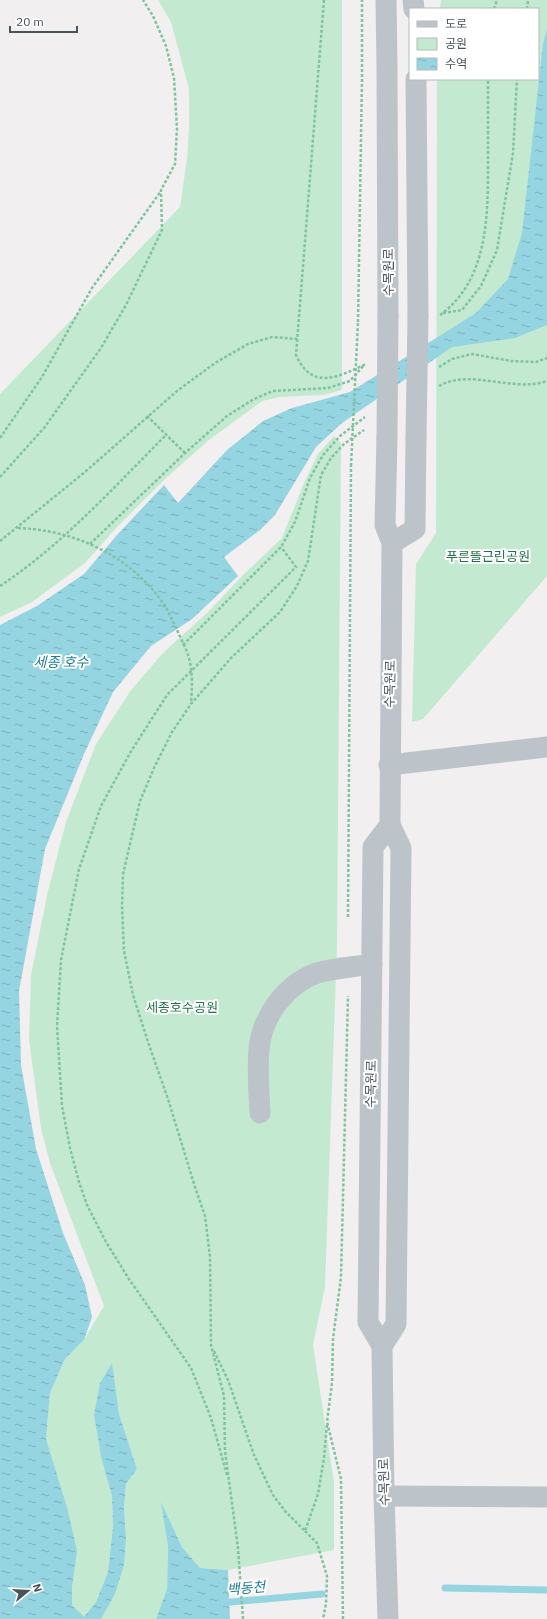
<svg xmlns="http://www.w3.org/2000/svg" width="547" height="1619" font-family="'IBM Plex Sans','Noto Sans KR',sans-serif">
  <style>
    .park { fill: #c3ead1 }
    .water { fill: url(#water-ripples) }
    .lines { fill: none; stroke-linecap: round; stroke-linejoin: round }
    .stream { stroke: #95d4e1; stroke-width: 7 }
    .path { stroke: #7fc39f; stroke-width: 2.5; stroke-dasharray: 3 2; stroke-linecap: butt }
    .minor { stroke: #bcc4ca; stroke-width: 21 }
    .path-bridge { stroke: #7fc39f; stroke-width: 2.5; stroke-dasharray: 3 2; stroke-linecap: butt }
    .minor-bridge { stroke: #bcc4ca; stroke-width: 21 }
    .labels { text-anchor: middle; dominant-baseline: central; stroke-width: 4; stroke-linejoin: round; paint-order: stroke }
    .street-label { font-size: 13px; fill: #49535a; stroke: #fff }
    .park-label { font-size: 13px; fill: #227348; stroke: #fff }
    .water-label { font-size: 14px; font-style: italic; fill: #1d7d92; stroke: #fff }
  </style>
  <defs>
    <pattern id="water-ripples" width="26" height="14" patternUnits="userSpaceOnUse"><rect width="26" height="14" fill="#95d4e1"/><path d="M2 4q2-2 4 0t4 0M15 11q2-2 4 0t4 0" fill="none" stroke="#7cafb9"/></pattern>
  </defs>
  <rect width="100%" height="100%" fill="#f1efef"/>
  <g class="park">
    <polygon points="158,0 342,0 342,390 324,395 280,397 262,401 209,440 165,479 117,527 85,563 32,602 0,617 0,394 180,207 187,159 189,129 189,89 171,22"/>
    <polygon points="441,0 547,0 547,576 423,719 412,722 416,564 436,533 437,79 538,79 538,9 440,9"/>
    <polygon points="334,436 341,443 337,945 325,1287 313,1345 334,1482 334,1550 228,1570 200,1568 182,1547 162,1504 168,1546 167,1589 156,1619 101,1619 115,1594 126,1538 124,1508 126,1484 137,1469 119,1414 111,1364 94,1415 101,1457 112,1496 113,1526 108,1572 96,1602 84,1618 72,1605 72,1587 46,1439 50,1393 65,1359 84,1340 104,1306 50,1163 41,1128 29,1040 31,975 48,891 66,822 96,744 131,690 164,652 208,612 244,574 282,538 304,483 318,454"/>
  </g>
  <g class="water">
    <polygon points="547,29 547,325 515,338 452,347 342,423 316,447 275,515 260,530 224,557 238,576 192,619 151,646 113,692 84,754 45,849 19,991 21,1065 36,1149 63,1233 85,1285 92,1317 84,1340 65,1359 50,1393 46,1439 68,1511 77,1551 72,1587 72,1605 84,1617 96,1602 108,1572 113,1526 112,1496 101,1457 94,1415 100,1383 112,1363 119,1414 137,1469 126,1484 124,1508 126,1538 124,1565 115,1594 101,1619 0,1619 0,625 37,606 84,574 117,535 164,485 178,503 227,450 263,421 292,408 350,392 476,313 508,279 522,233 543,44"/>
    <polygon points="161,1502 182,1547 200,1568 228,1570 230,1619 156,1619 167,1589 168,1546"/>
  </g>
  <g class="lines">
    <g class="stream">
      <polyline points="445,1588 547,1590"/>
      <polyline points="220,1603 322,1594"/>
    </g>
    <g class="path">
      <path d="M324,0L296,355C312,391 338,377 366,364"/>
      <polyline points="494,9 497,0"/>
      <polyline points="527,9 528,0"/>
      <polyline points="443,313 462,310 481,286 497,250 513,153 517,79"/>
      <path d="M440,315C490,279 488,211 488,155C488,130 488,104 488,79"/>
      <polyline points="358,322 362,79 362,0"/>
      <polyline points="439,367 452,359 472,354 511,361 536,362 547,358"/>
      <path d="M439,386C470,368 513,393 547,381"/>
      <polyline points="147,416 185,453"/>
      <polyline points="0,438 42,377 92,288 161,191"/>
      <polyline points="0,477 44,428 101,348 126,305 162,230 161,190 175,164 177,129 174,78 166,46 153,16 143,0"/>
      <path d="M18,528C75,530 130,556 163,603C168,610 172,620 176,628C180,637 186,648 189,658C193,673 192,689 191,704"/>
      <polyline points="0,541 85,472 177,391 215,363 248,344 272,337 297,339"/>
      <polyline points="90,544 185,453 227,416 254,399 273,391 328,388 350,381 364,365"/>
      <path d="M0,586C62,545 113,488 166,435"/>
      <polyline points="183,645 281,547 295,522 310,478 323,455 340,436 365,417"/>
      <polyline points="348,917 351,466"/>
      <polyline points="214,1351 228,1380 254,1455 273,1495 285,1511 305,1531 318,1494 324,1458 327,1424"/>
      <polyline points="227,1475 211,1418 191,1368 129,1279 106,1242 87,1205 79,1182 70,1148 62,1106 57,1026 61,960 79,869 101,806 130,753 167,695 296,567 281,547"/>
      <polyline points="305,1531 317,1543 327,1576 326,1604 323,1619"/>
      <polyline points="243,1619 238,1548 225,1451 224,1396 211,1345 210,1257 205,1216 195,1187 168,1099 148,1042 133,995 124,951 122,907 123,874 140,801 154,768 172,732 191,704 231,658 280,612 297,586 308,561 321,475 331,458 344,444 364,430"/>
      <polyline points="343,1619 341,1479 327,1422 332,1383 333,1339 341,1277 348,996"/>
    </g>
    <g class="minor">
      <polyline points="386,0 387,66 388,316"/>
      <polyline points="413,0 414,9"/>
      <polyline points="416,79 418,315"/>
      <polyline points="392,543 415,529 416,437"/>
      <polyline points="389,765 547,747"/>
      <path d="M260,1113C259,1092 257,1070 259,1049C262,1016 286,984 317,973C333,968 355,967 372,964"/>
      <polyline points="382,1346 396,1324 401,848 390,825 392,543 385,525 387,437"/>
      <polyline points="384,1496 547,1497"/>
      <polyline points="388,1619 384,1496 382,1346 368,1322 373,847 390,825"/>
    </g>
    <polyline class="path-bridge" points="351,466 358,322"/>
    <g class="minor-bridge">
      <polyline points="387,437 388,316"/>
      <polyline points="416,437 418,315"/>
    </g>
  </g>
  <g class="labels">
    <g class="street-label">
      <text transform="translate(388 272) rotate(-90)">수목원로</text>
      <text transform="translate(390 684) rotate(-89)">수목원로</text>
      <text transform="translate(371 1084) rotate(-89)">수목원로</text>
      <text transform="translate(384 1482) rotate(-91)">수목원로</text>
    </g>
    <g class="park-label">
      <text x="488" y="556">푸른뜰근린공원</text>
      <text x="182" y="1007">세종호수공원</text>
    </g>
    <g class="water-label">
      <text x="61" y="662">세종 호수</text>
      <text transform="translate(246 1588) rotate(-5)">백동천</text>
    </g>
  </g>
  <rect x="409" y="8" width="130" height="72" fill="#ffffff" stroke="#b6babd"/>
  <rect x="417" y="21" width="20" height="6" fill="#bcc4ca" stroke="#b6babd"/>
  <text x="445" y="28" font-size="12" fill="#49535a">도로</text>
  <rect x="417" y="38" width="20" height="12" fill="#c3ead1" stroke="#b6babd"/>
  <text x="445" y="48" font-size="12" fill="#49535a">공원</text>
  <rect x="417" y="58" width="20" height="12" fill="url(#water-ripples)" stroke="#b6babd"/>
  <text x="445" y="68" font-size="12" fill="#49535a">수역</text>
  <g transform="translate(28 1591) rotate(72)" stroke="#ffffff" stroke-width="3" paint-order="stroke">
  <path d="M0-3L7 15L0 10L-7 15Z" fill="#49535a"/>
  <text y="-6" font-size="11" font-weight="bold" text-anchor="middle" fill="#49535a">N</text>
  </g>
  <path d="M10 26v6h67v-6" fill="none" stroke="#49535a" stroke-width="2"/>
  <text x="16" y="26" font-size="12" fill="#49535a" stroke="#ffffff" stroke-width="3" paint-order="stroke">20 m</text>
</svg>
